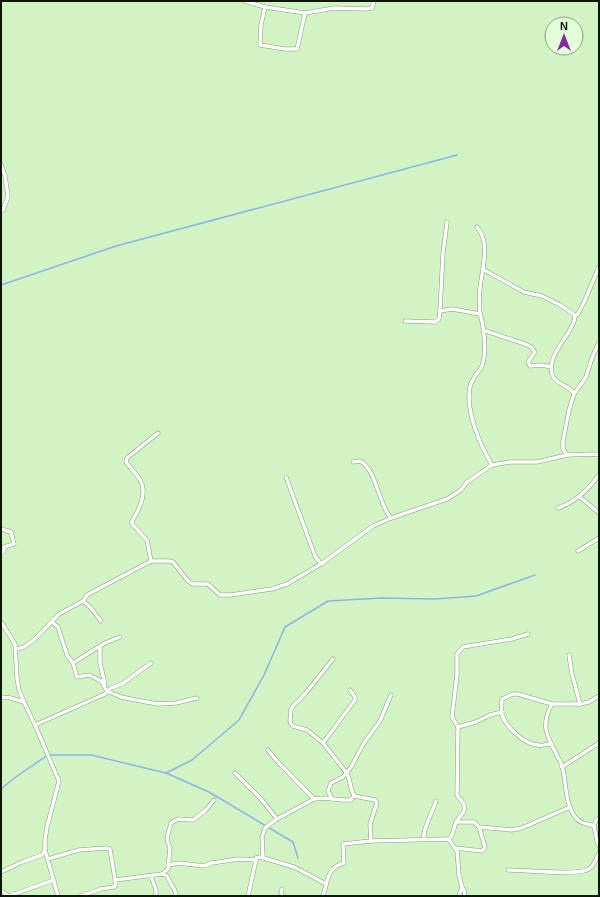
<svg xmlns="http://www.w3.org/2000/svg" width="600" height="897" font-family="Helvetica,sans-serif">
  <style>
    .lines { fill: none; stroke-linecap: round; stroke-linejoin: round }
    .stream { stroke: #8db4ea; stroke-width: 1.5 }
    .minor-casing { stroke: #809e72; stroke-width: 4.5 }
    .minor { stroke: #fff; stroke-width: 3.5 }
  </style>
  <rect width="100%" height="100%" fill="#d2f3c3"/>
  <g class="lines">
    <g class="stream">
      <polyline points="1,285 116,246 457,155"/>
      <polyline points="166,773 209,792 293,842 298,858"/>
      <polyline points="1,789 13,779 48,755 91,755 166,773 192,760 239,720 264,675 285,627 328,601 382,598 435,599 476,596 535,575"/>
    </g>
    <g class="minor-casing">
      <g id="minor">
        <polyline points="244,1 265,7"/>
        <polyline points="305,13 297,49 285,49 260,45 261,25 265,7 305,13 334,8 367,9 372,8 374,1"/>
        <polyline points="1,164 5,176 8,197 3,210 1,211"/>
        <path d="M477,227C491,243 482,269 480,288C479,297 479,305 480,314"/>
        <path d="M484,270L524,292L542,296L560,305L575,315C575,333 546,353 552,374C555,385 570,385 574,394"/>
        <polyline points="440,311 443,253 447,222"/>
        <polyline points="575,315 578,314 585,300 599,267"/>
        <path d="M405,321L435,322L439,319L440,311L452,309L480,314C484,326 487,353 482,366C479,373 472,377 470,387C465,410 480,445 492,465"/>
        <polyline points="483,330 525,344 531,347 535,352 528,362 530,366 542,365 551,367"/>
        <polyline points="567,455 563,449 563,441 569,410 574,394 586,377 592,358 599,342"/>
        <path d="M353,462L360,461C373,468 376,488 382,501C384,507 387,513 391,518"/>
        <polyline points="286,477 315,556 321,564"/>
        <polyline points="580,497 599,513"/>
        <path d="M558,508C576,502 588,490 599,475"/>
        <polyline points="1,529 11,532 14,544 4,547 4,551 1,553"/>
        <polyline points="578,551 599,538"/>
        <path d="M151,561L147,540L132,524V521C139,510 148,493 140,480C136,473 130,468 126,462L127,458L158,433"/>
        <polyline points="83,601 90,607 101,621"/>
        <polyline points="1,622 15,644 17,678 19,690 24,702 35,725 59,781 47,827 45,840 45,850 58,896"/>
        <polyline points="52,622 58,627 67,655 73,663 77,677 89,675 101,681 107,691 121,697 141,701 158,704 176,703 197,698"/>
        <polyline points="100,647 100,663 105,684"/>
        <polyline points="17,649 24,647 34,640 59,614 83,601 87,595 151,561 169,561 173,562 188,581 193,584 208,584 220,595 230,595 272,589 287,584 321,564 373,526 391,518 447,499 461,490 467,482 492,465 510,462 537,462 567,455 594,454 599,455"/>
        <polyline points="569,655 572,674 580,704"/>
        <path d="M333,659L305,694L293,706L291,709L290,721L291,724L293,726L307,730L323,743L346,772C351,780 350,789 354,796L375,800L377,803L370,824L371,841"/>
        <polyline points="73,663 105,643 120,637"/>
        <polyline points="1,697 11,698 24,702"/>
        <path d="M552,704C548,711 545,721 546,729C548,742 557,753 562,766C567,783 564,805 577,819C581,824 589,824 594,826L597,841L599,846"/>
        <polyline points="35,725 105,694 111,688 122,684 151,663"/>
        <polyline points="458,727 452,717 457,675 457,654 463,647 512,639 528,634"/>
        <polyline points="323,743 355,700 355,697 350,690"/>
        <path d="M551,744C547,744 542,746 538,745C524,744 507,728 502,715C501,710 502,704 502,699L513,694H518L552,704H580L589,702L599,696"/>
        <polyline points="268,750 276,760 314,799"/>
        <polyline points="562,767 599,743"/>
        <polyline points="235,773 261,799 277,819"/>
        <polyline points="332,799 328,791 331,783 343,777 351,767 364,743 380,721 391,695"/>
        <polyline points="457,822 474,822 479,827 512,830 522,828 570,807"/>
        <polyline points="594,826 596,820 599,818"/>
        <path d="M424,839C422,830 433,812 436,801"/>
        <path d="M449,840C455,832 453,829 456,822C459,816 466,813 464,805C463,801 459,799 457,795L458,727L476,722L490,715L502,712"/>
        <polyline points="456,848 482,851 485,847 479,827"/>
        <polyline points="263,858 262,837 265,828 277,819 314,799 324,798 343,800 351,800 354,796"/>
        <polyline points="48,859 79,850 106,848 110,849 116,885 114,887 101,889 81,896"/>
        <polyline points="168,865 179,863 204,866 212,863 238,859 256,860"/>
        <path d="M508,870C522,870 579,876 589,869C594,866 596,859 599,853"/>
        <polyline points="1,872 22,862 42,855 45,850"/>
        <polyline points="162,874 168,869 170,848 167,840 168,834 171,823 178,819 193,820 206,810 214,800"/>
        <polyline points="151,876 156,890 156,896"/>
        <path d="M115,880L162,874L167,876C169,883 176,888 176,896"/>
        <polyline points="282,889 281,894 283,896"/>
        <polyline points="1,891 9,896 54,880"/>
        <polyline points="248,896 256,860 256,858 260,857 294,867 326,884"/>
        <path d="M323,896C328,882 326,868 344,863L343,844L371,841L448,839L450,841L457,851L459,875L462,887L464,890L465,896"/>
        <polyline points="459,896 462,887"/>
      </g>
    </g>
    <use href="#minor" class="minor"/>
  </g>
  <rect width="600" height="897" fill="none" stroke="#0d1808" stroke-width="4"/>
  <g transform="translate(564 36)"><circle r="19" fill="#e3fed8" stroke="#8da285"/>
  <path d="M0-3L7 15L0 10L-7 15Z" fill="#812e9d"/>
  <text y="-6" font-size="11" font-weight="bold" text-anchor="middle" fill="#0d1808">N</text>
  </g>
</svg>
